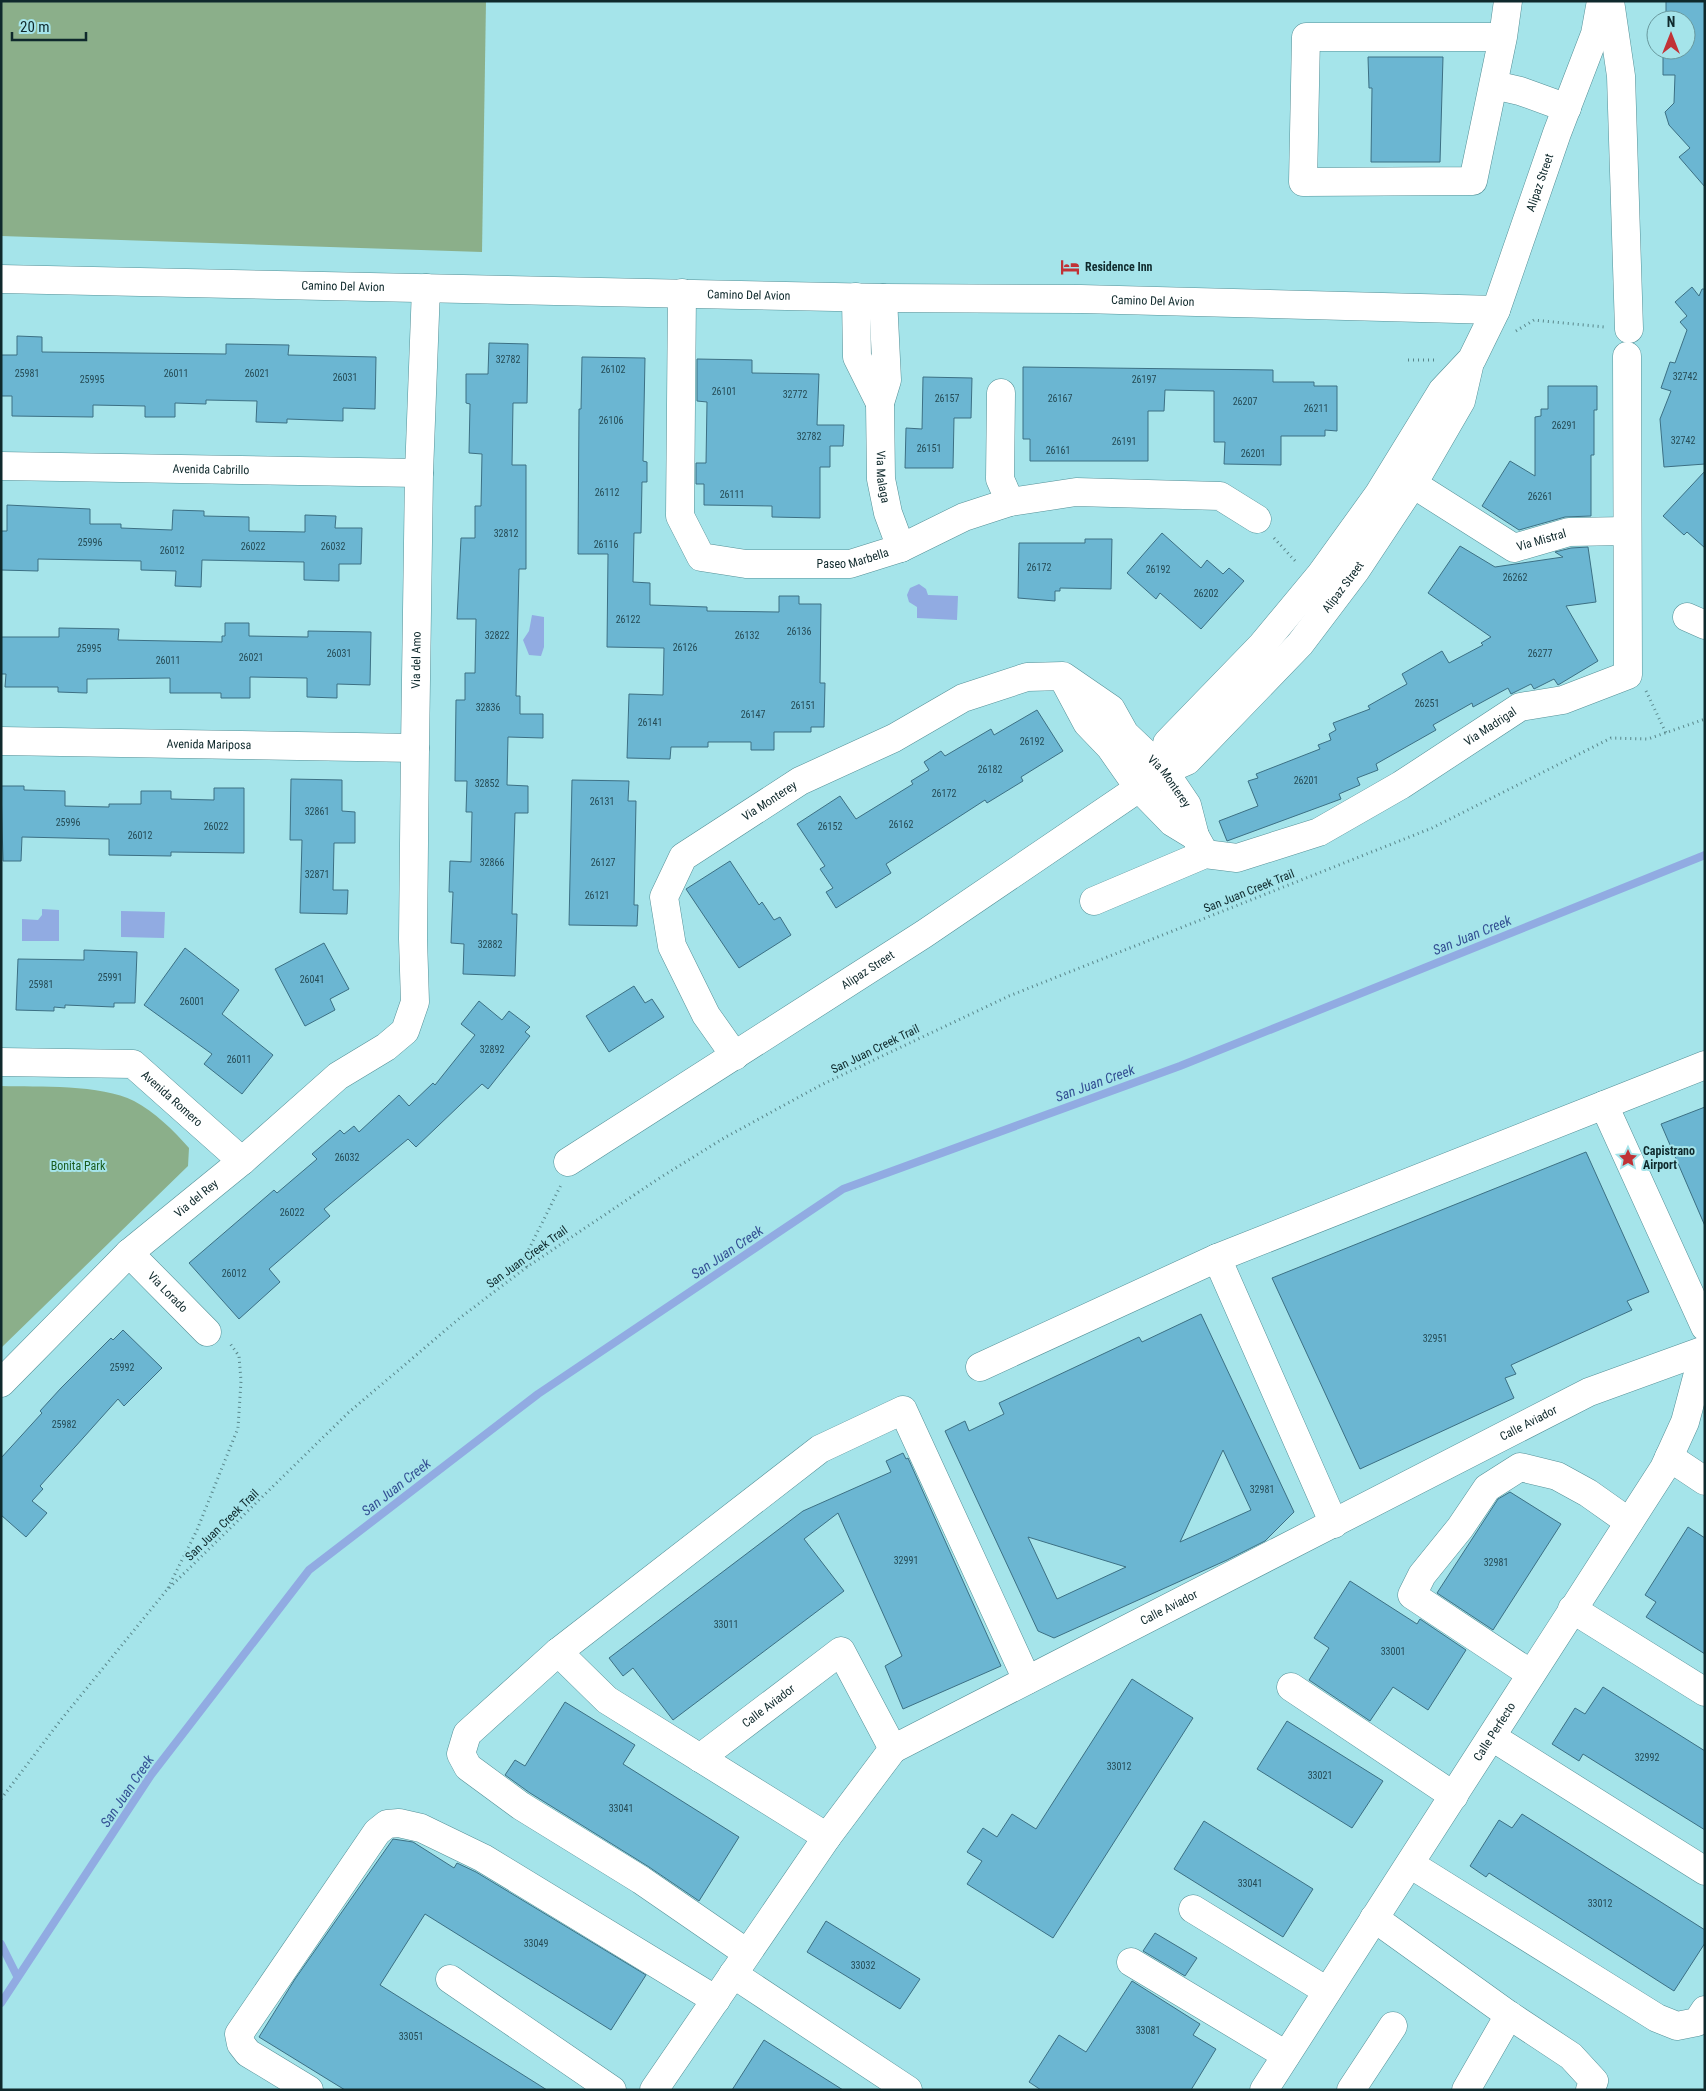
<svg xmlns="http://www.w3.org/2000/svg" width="1706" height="2091" font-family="'Roboto Condensed',sans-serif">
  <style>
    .green { fill: #8baf8a }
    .water { fill: #91abe2 }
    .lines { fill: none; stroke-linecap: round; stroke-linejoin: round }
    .stream { stroke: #91abe2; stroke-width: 8 }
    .building { fill: #6bb6d2; stroke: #3c7084; fill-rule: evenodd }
    .minor-casing { stroke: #549097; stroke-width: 29 }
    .major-casing { stroke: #549097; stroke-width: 29 }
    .path { stroke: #59868a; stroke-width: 3; stroke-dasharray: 1 4; stroke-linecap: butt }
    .minor { stroke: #fff; stroke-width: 28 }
    .major { stroke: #fff; stroke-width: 28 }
    .labels { text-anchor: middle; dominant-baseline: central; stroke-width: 4; stroke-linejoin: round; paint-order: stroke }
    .number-label { font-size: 10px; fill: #264c56 }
    .street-label { font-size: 12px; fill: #0f292c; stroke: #a5e4ea }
    .poi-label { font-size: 12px; font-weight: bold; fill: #0f292c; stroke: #a5e4ea; text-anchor: start }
    .park-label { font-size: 12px; fill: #1a5d1f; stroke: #a5e4ea }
    .water-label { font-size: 14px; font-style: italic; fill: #345194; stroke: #a5e4ea }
  </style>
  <rect width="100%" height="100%" fill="#a5e4ea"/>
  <g class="green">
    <polygon points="1,1 486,1 482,252 1,236"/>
    <path d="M1,1086C38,1087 101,1084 134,1101C155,1112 173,1130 189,1148L188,1166L1,1348Z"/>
  </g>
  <g class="water">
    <polygon points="919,584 926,589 928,595 958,596 957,620 917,618 917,607 909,602 907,595 910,588"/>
    <polygon points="532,615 544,617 544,647 541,656 529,655 523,640 529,631"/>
    <polygon points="42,909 59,910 59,941 22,941 22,919 38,920 42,915"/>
    <polygon points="121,911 165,912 164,938 121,937"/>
  </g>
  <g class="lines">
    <g class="stream">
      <polyline points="1,1944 17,1976"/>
      <polyline points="1,2003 151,1775 309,1570 538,1394 843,1189 1180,1066 1705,855"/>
    </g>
  </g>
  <g class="building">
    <polygon points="1666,1 1705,1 1705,187 1679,157 1690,148 1669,125 1665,112 1674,103 1675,75 1663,75 1663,50 1686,50 1686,20 1666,20"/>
    <polygon points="1368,57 1443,57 1440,162 1371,162 1372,88 1369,88"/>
    <polygon points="1692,287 1699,296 1702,289 1705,289 1705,464 1664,467 1660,419 1671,391 1661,388 1670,362 1675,363 1687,330 1680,322 1687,316 1675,302"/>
    <polygon points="17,336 42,337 42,352 226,354 226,344 289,345 288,355 376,357 375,409 343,408 343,421 287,419 287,423 256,422 257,401 206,400 206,404 175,403 175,417 145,417 145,406 93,405 93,417 12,416 12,396 1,396 1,355 17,355"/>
    <polygon points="489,343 528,344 527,403 513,403 512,465 526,465 526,569 519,569 516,696 520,696 520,714 543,714 543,738 508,737 507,785 528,786 528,813 515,813 512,914 517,914 515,976 463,974 464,944 451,943 453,892 449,892 450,861 471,862 472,812 466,812 467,781 455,781 456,700 465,700 465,673 475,673 476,619 457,619 461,538 475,538 475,506 481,506 482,454 469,453 470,404 466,403 466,374 488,374"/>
    <polygon points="582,357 645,358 643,461 647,462 647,482 642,482 641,533 634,533 633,582 650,583 650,605 707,607 707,611 779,612 779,596 799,596 799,604 821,604 820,683 825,683 824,727 811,727 811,732 774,732 774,750 751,750 751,742 708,742 708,747 671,747 670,759 627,758 629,694 663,695 664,648 607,647 608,554 578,554 579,409 581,409"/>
    <polygon points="697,359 752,360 752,373 819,374 817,425 844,425 843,446 830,446 830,467 820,467 820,518 772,517 772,506 704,505 704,484 696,484 696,463 706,463 707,402 697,401"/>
    <polygon points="1023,367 1273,370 1273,382 1314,382 1314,386 1337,386 1337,431 1325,430 1325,436 1281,436 1281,465 1224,464 1225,442 1214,442 1214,391 1165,390 1164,411 1148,411 1148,461 1030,461 1030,439 1023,439"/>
    <polygon points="923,377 972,378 971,418 954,418 953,468 905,468 906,428 922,429"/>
    <polygon points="1548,386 1597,386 1597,410 1594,410 1594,455 1591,455 1591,516 1565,517 1519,530 1482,506 1510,461 1535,476 1535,417 1541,416 1541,409 1548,409"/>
    <polygon points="1705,471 1705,548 1687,532 1684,535 1663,516"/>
    <polygon points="7,505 90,509 90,524 121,524 121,528 172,530 173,510 204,511 204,516 249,517 249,531 305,532 305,515 336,516 335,528 362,528 361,564 339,564 339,581 304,580 304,562 202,560 201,587 175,586 176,571 141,570 141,561 38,559 38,571 1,570 1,531 7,531"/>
    <polygon points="1162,533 1201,568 1207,560 1223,574 1229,568 1244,581 1201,629 1160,593 1156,599 1127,573"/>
    <polygon points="1085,539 1112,539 1111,589 1060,588 1060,591 1055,591 1055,601 1018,598 1019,543 1085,543"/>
    <polygon points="1460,546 1495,567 1563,557 1555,552 1571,548 1588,547 1596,602 1566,606 1598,661 1558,685 1554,679 1534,689 1531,684 1511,694 1508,688 1473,707 1472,703 1433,725 1436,730 1376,764 1378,770 1357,778 1360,785 1339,794 1341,799 1227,841 1219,821 1258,806 1248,781 1258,778 1256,774 1320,749 1318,745 1331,740 1329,734 1336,730 1333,723 1370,709 1368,706 1407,684 1402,674 1442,651 1449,663 1483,645 1481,643 1491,637 1428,593"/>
    <polygon points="225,623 249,623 249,636 308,637 308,631 371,632 370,685 337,684 337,698 307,697 307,678 250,677 250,698 221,698 221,693 170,693 170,678 87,679 87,693 58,692 58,687 5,687 6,674 1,674 1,637 59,637 59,628 119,629 118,640 222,642 222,636 225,636"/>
    <polygon points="1037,710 1063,751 1021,777 1023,781 987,803 985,800 886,864 891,873 836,908 826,892 833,888 820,869 825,866 797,824 840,796 856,819 913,784 911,781 929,770 924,762 941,751 945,756 991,729 994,735"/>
    <polygon points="291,779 342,780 342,811 355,812 355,843 334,843 333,890 348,890 347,914 300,913 302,840 290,840"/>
    <polygon points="572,780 629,781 628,801 636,801 634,905 638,905 637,926 569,925"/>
    <polygon points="1,786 24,786 24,790 65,791 65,806 109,807 109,804 141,804 141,791 171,791 171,799 214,800 214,788 244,788 244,853 171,852 171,856 109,855 109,839 22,837 21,861 3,861"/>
    <polygon points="730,861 759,905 762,902 774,920 780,917 791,935 739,968 686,889"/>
    <polygon points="324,943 349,989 330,999 335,1010 305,1026 275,969"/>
    <polygon points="185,948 239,990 222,1014 273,1055 242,1094 204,1064 212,1054 144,1005"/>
    <polygon points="84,950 137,952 135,1003 114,1003 114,1007 65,1005 65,1008 54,1007 54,1011 16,1010 18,959 84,960"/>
    <polygon points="634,986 645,1003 652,999 664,1017 609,1052 586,1016"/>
    <polygon points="479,1001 502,1020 509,1011 530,1027 525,1032 530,1036 488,1089 482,1084 416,1147 408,1139 324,1209 330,1216 269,1269 280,1282 239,1319 189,1263 274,1190 277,1193 317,1159 312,1154 340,1130 344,1134 354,1126 359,1132 399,1095 409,1106 433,1083 435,1085 475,1035 461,1024"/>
    <polygon points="1705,1107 1705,1226 1661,1124"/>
    <polygon points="1586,1152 1649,1292 1627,1301 1632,1310 1511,1365 1516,1374 1505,1378 1514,1398 1360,1469 1272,1278"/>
    <path d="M1201,1314L1294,1512L1265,1541L1227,1560L1054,1638L1038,1631L945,1431L965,1421L969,1431L1004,1414L999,1403L1139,1337L1142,1342ZM1223,1450L1251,1510L1180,1542ZM1028,1537L1126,1567L1057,1599Z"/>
    <polygon points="123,1330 162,1368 124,1406 118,1399 40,1486 43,1489 32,1501 47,1513 26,1537 1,1515 1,1458 42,1413 40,1411 61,1388 111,1338 113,1340"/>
    <polygon points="903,1453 906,1459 908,1458 1001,1666 903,1709 885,1666 902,1656 838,1513 804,1539 844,1591 673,1720 633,1668 623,1676 609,1658 803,1511 891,1472 886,1461"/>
    <polygon points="1510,1492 1561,1524 1493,1630 1437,1593 1498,1499"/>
    <polygon points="1688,1527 1705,1538 1705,1654 1646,1617 1656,1602 1645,1595"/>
    <polygon points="1350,1581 1417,1624 1420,1619 1466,1650 1428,1710 1393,1687 1370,1721 1309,1680 1329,1648 1314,1638"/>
    <polygon points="1132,1679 1193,1718 1053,1938 967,1884 982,1861 967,1852 983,1828 997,1837 1012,1814 1036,1829"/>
    <polygon points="1603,1687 1705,1751 1705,1830 1583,1754 1579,1761 1552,1744 1575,1708 1585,1714"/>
    <polygon points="565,1702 635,1745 623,1764 739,1837 699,1901 649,1867 530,1793 505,1775 515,1760 525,1766"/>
    <polygon points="1287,1721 1383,1781 1352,1828 1257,1769"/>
    <polygon points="1522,1814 1705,1930 1705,1943 1674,1991 1489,1873 1486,1877 1470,1866 1499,1820 1512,1828"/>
    <polygon points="1204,1821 1313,1889 1283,1937 1174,1869"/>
    <polygon points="393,1839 413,1842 454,1868 457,1863 476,1872 646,1975 611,2030 425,1914 380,1985 547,2090 345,2090 259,2037 295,1979"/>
    <polygon points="826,1921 920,1979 900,2009 807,1952"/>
    <polygon points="1155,1933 1197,1958 1185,1976 1143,1951"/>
    <polygon points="1132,1981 1200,2024 1193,2035 1216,2049 1191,2090 1041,2090 1029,2082 1059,2035 1086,2052"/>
    <polygon points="764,2040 843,2090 732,2090"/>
  </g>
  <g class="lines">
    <g class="minor-casing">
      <g id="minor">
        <polyline points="1610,1 1621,76 1629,329"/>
        <polyline points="1503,37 1473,181 1303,182 1306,37 1503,37 1508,1"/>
        <polyline points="1494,85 1520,91 1567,108"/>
        <path id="s1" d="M682,293L680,516L701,557L746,564H850L901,548L964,517L1010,502L1076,492L1220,496L1257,519"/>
        <polyline points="856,297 857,357 880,403"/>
        <path id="s2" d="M883,298L887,380L880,403L881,479L888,513L901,548"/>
        <polyline points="1001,393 1000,479 1010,502"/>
        <path id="s3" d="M1,466L419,473"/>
        <path id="s4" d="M1413,484L1514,548L1569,532L1626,531"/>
        <polyline points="1687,617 1705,625"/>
        <polyline points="1064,680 1087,723 1110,747 1138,787 1172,822 1195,836"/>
        <path id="s5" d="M1,741L415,748"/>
        <polyline points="1164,771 1167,743 1262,645 1321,574 1378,495 1442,391 1472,359 1496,310"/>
        <path id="s6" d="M1094,901L1205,854L1237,858L1319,832L1401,785L1520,707L1563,700L1628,675L1627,356"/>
        <path id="s7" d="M735,1056L706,1015L672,946L664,897L683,857L800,781L894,738L963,698L1027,677L1063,676L1111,709L1125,734L1164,771L1187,805L1195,836L1205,854"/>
        <path id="s8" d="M1,1062L133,1064L242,1161"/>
        <polyline points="1705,1065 1604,1105 1705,1327"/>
        <path id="s9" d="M568,1162L924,934L1164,771L1187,761L1300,644L1356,570L1413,484L1461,401L1470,362"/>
        <path id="s10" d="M129,1253L207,1332"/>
        <polyline points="980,1367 1217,1258"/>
        <path id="s11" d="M1,1383L129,1253L242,1161L338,1076L386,1047L405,1031L415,1002L413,939L415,748L419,473L426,288"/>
        <polyline points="1669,1457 1705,1481"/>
        <polyline points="1334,1524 1217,1258 1604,1105"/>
        <polyline points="1572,1609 1705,1692"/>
        <polyline points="558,1652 467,1734 461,1754 468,1767 521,1806 641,1880 747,1953"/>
        <polyline points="1531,1674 1412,1595 1422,1575 1460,1528 1487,1488 1520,1467 1557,1476 1588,1493 1629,1522"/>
        <polyline points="1291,1687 1454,1796"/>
        <polyline points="1492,1737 1705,1871"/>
        <path id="s12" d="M700,1758L841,1651L893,1749L1589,1392L1705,1350"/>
        <polyline points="827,1837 607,1700 558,1652 820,1449 903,1410 1027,1680"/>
        <polyline points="1410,1864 1657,2018 1677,2026 1697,2022 1705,2010"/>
        <polyline points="1193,1909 1327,1991"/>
        <polyline points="1374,1918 1509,2015 1571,2056 1594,2081 1590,2090"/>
        <polyline points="1131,1962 1286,2055"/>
        <polyline points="733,1974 908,2090"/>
        <polyline points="450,1979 612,2090"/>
        <polyline points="309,2090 248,2053 241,2044 239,2034 377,1832 387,1824 399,1823 421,1828 483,1858 716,2000"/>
        <polyline points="654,2090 827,1837 893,1749"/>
        <path id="s13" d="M1264,2090L1664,1468L1685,1422L1697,1377L1705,1363"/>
        <polyline points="1351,2090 1393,2026"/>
        <polyline points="1466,2090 1509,2015"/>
      </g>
    </g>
    <g class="major-casing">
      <g id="major">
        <path id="s14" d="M1,279L883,298L1081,299L1496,310L1557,133L1595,34L1601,1"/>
      </g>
    </g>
    <g class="path">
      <polyline points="1516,331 1534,320 1604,327"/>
      <polyline points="1408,360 1435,360"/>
      <polyline points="1274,538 1297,563"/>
      <polyline points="1646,691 1666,733"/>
      <polyline points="527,1267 523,1261 561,1185"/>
      <polyline points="168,1588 197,1530 238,1428 241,1381 239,1356 229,1342"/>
      <polyline points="1,1799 60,1721 166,1591 348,1413 461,1317 527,1267 658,1179 724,1138 821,1085 1009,996 1432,828 1611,738 1648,739 1705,719"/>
    </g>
    <use href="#minor" class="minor"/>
    <use href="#major" class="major"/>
  </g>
  <defs>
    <g id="hotel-bare" transform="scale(1.5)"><path d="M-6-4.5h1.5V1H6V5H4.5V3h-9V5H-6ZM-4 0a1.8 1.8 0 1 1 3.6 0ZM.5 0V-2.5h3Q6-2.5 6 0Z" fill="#c13236" stroke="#a5e4ea" stroke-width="2.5" paint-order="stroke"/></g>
    <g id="sight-bare" transform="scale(1.5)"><path d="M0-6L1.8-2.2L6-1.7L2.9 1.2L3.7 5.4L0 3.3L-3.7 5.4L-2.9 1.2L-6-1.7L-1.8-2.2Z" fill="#c13236" stroke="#a5e4ea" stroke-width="2.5" paint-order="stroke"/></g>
  </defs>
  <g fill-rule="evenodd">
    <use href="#hotel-bare" x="1070" y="267"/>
    <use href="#sight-bare" x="1628" y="1158"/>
  </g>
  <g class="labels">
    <g class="number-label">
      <text x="508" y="359">32782</text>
      <text x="613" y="369">26102</text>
      <text x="27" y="373">25981</text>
      <text x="176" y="373">26011</text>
      <text x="257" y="373">26021</text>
      <text x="1685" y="376">32742</text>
      <text x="345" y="377">26031</text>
      <text x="92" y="379">25995</text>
      <text x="1144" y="379">26197</text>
      <text x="724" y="391">26101</text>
      <text x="795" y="394">32772</text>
      <text x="947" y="398">26157</text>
      <text x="1060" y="398">26167</text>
      <text x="1245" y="401">26207</text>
      <text x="1316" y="408">26211</text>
      <text x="611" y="420">26106</text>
      <text x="1564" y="425">26291</text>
      <text x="809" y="436">32782</text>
      <text x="1683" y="440">32742</text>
      <text x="1124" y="441">26191</text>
      <text x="929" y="448">26151</text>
      <text x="1058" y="450">26161</text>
      <text x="1253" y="453">26201</text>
      <text x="607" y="492">26112</text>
      <text x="732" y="494">26111</text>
      <text x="1540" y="496">26261</text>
      <text x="506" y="533">32812</text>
      <text x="90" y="542">25996</text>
      <text x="606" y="544">26116</text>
      <text x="253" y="546">26022</text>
      <text x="333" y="546">26032</text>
      <text x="172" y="550">26012</text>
      <text x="1039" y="567">26172</text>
      <text x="1158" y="569">26192</text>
      <text x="1515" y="577">26262</text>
      <text x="1206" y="593">26202</text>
      <text x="628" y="619">26122</text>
      <text x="799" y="631">26136</text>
      <text x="497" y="635">32822</text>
      <text x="747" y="635">26132</text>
      <text x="685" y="647">26126</text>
      <text x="89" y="648">25995</text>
      <text x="339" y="653">26031</text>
      <text x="1540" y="653">26277</text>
      <text x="251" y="657">26021</text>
      <text x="168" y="660">26011</text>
      <text x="1427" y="703">26251</text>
      <text x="803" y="705">26151</text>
      <text x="488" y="707">32836</text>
      <text x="753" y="714">26147</text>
      <text x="650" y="722">26141</text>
      <text x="1032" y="741">26192</text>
      <text x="990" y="769">26182</text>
      <text x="1306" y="780">26201</text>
      <text x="487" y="783">32852</text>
      <text x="944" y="793">26172</text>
      <text x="602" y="801">26131</text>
      <text x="317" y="811">32861</text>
      <text x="68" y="822">25996</text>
      <text x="901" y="824">26162</text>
      <text x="216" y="826">26022</text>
      <text x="830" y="826">26152</text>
      <text x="140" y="835">26012</text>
      <text x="492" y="862">32866</text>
      <text x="603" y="862">26127</text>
      <text x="317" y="874">32871</text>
      <text x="597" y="895">26121</text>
      <text x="490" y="944">32882</text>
      <text x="110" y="977">25991</text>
      <text x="312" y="979">26041</text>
      <text x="41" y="984">25981</text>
      <text x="192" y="1001">26001</text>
      <text x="492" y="1049">32892</text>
      <text x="239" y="1059">26011</text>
      <text x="347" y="1157">26032</text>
      <text x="292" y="1212">26022</text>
      <text x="234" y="1273">26012</text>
      <text x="1435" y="1338">32951</text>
      <text x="122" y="1367">25992</text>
      <text x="64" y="1424">25982</text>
      <text x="1262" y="1489">32981</text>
      <text x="906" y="1560">32991</text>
      <text x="1496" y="1562">32981</text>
      <text x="726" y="1624">33011</text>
      <text x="1393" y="1651">33001</text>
      <text x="1647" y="1757">32992</text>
      <text x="1119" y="1766">33012</text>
      <text x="1320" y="1775">33021</text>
      <text x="621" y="1808">33041</text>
      <text x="1250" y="1883">33041</text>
      <text x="1600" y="1903">33012</text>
      <text x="536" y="1943">33049</text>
      <text x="863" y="1965">33032</text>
      <text x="1148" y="2030">33081</text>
      <text x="411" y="2036">33051</text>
    </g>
    <g class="street-label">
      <text stroke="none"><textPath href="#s14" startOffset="1630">Alipaz Street</textPath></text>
      <text stroke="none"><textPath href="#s14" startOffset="342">Camino Del Avion</textPath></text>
      <text stroke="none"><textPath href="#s14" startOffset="748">Camino Del Avion</textPath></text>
      <text stroke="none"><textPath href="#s14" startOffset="1152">Camino Del Avion</textPath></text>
      <text stroke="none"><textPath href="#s3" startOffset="210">Avenida Cabrillo</textPath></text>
      <text stroke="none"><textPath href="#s2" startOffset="180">Via Malaga</textPath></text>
      <text stroke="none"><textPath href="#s4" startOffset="148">Via Mistral</textPath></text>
      <text stroke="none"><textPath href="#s1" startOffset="422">Paseo Marbella</textPath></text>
      <text stroke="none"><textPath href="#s9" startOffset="972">Alipaz Street</textPath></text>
      <text stroke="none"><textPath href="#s11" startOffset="910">Via del Amo</textPath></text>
      <text stroke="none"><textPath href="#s6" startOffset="440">Via Madrigal</textPath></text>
      <text stroke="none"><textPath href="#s5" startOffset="208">Avenida Mariposa</textPath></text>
      <text stroke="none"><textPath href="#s7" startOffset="799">Via Monterey</textPath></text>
      <text stroke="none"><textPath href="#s7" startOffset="324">Via Monterey</textPath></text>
      <text transform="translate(1249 891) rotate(-22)">San Juan Creek Trail</text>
      <text stroke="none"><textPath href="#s9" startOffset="356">Alipaz Street</textPath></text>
      <text transform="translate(875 1049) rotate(-26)">San Juan Creek Trail</text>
      <text stroke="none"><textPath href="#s8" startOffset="184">Avenida Romero</textPath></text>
      <text stroke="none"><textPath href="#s11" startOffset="269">Via del Rey</textPath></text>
      <text transform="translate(527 1257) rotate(-36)">San Juan Creek Trail</text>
      <text stroke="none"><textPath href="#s10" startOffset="55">Via Lorado</textPath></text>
      <text stroke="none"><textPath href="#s12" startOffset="1002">Calle Aviador</textPath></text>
      <text transform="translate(222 1525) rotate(-44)">San Juan Creek Trail</text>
      <text stroke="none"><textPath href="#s12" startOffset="598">Calle Aviador</textPath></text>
      <text stroke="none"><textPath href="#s12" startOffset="86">Calle Aviador</textPath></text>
      <text stroke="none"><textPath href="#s13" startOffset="426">Calle Perfecto</textPath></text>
    </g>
    <g class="poi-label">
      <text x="1085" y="267">Residence Inn</text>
      <text x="1643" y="1151">Capistrano<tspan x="1643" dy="14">Airport</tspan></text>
    </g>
    <g class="park-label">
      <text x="78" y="1166">Bonita Park</text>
    </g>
    <g class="water-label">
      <text transform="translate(1472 935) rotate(-22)">San Juan Creek</text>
      <text transform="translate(1095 1083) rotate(-20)">San Juan Creek</text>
      <text transform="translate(727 1252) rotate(-34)">San Juan Creek</text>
      <text transform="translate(396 1487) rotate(-38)">San Juan Creek</text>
      <text transform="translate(127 1791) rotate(-56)">San Juan Creek</text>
    </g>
  </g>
  <rect width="1706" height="2091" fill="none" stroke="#0f292c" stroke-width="5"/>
  <g transform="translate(1671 35)"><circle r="24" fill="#a5e4ea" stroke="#69999e"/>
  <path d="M0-4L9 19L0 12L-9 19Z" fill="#c13236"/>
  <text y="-8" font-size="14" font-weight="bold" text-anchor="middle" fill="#0f292c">N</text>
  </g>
  <path d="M12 32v8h74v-8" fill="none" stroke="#0f292c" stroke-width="2.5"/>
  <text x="20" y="32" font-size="15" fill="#0f292c" stroke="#a5e4ea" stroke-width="4" paint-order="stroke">20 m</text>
</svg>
